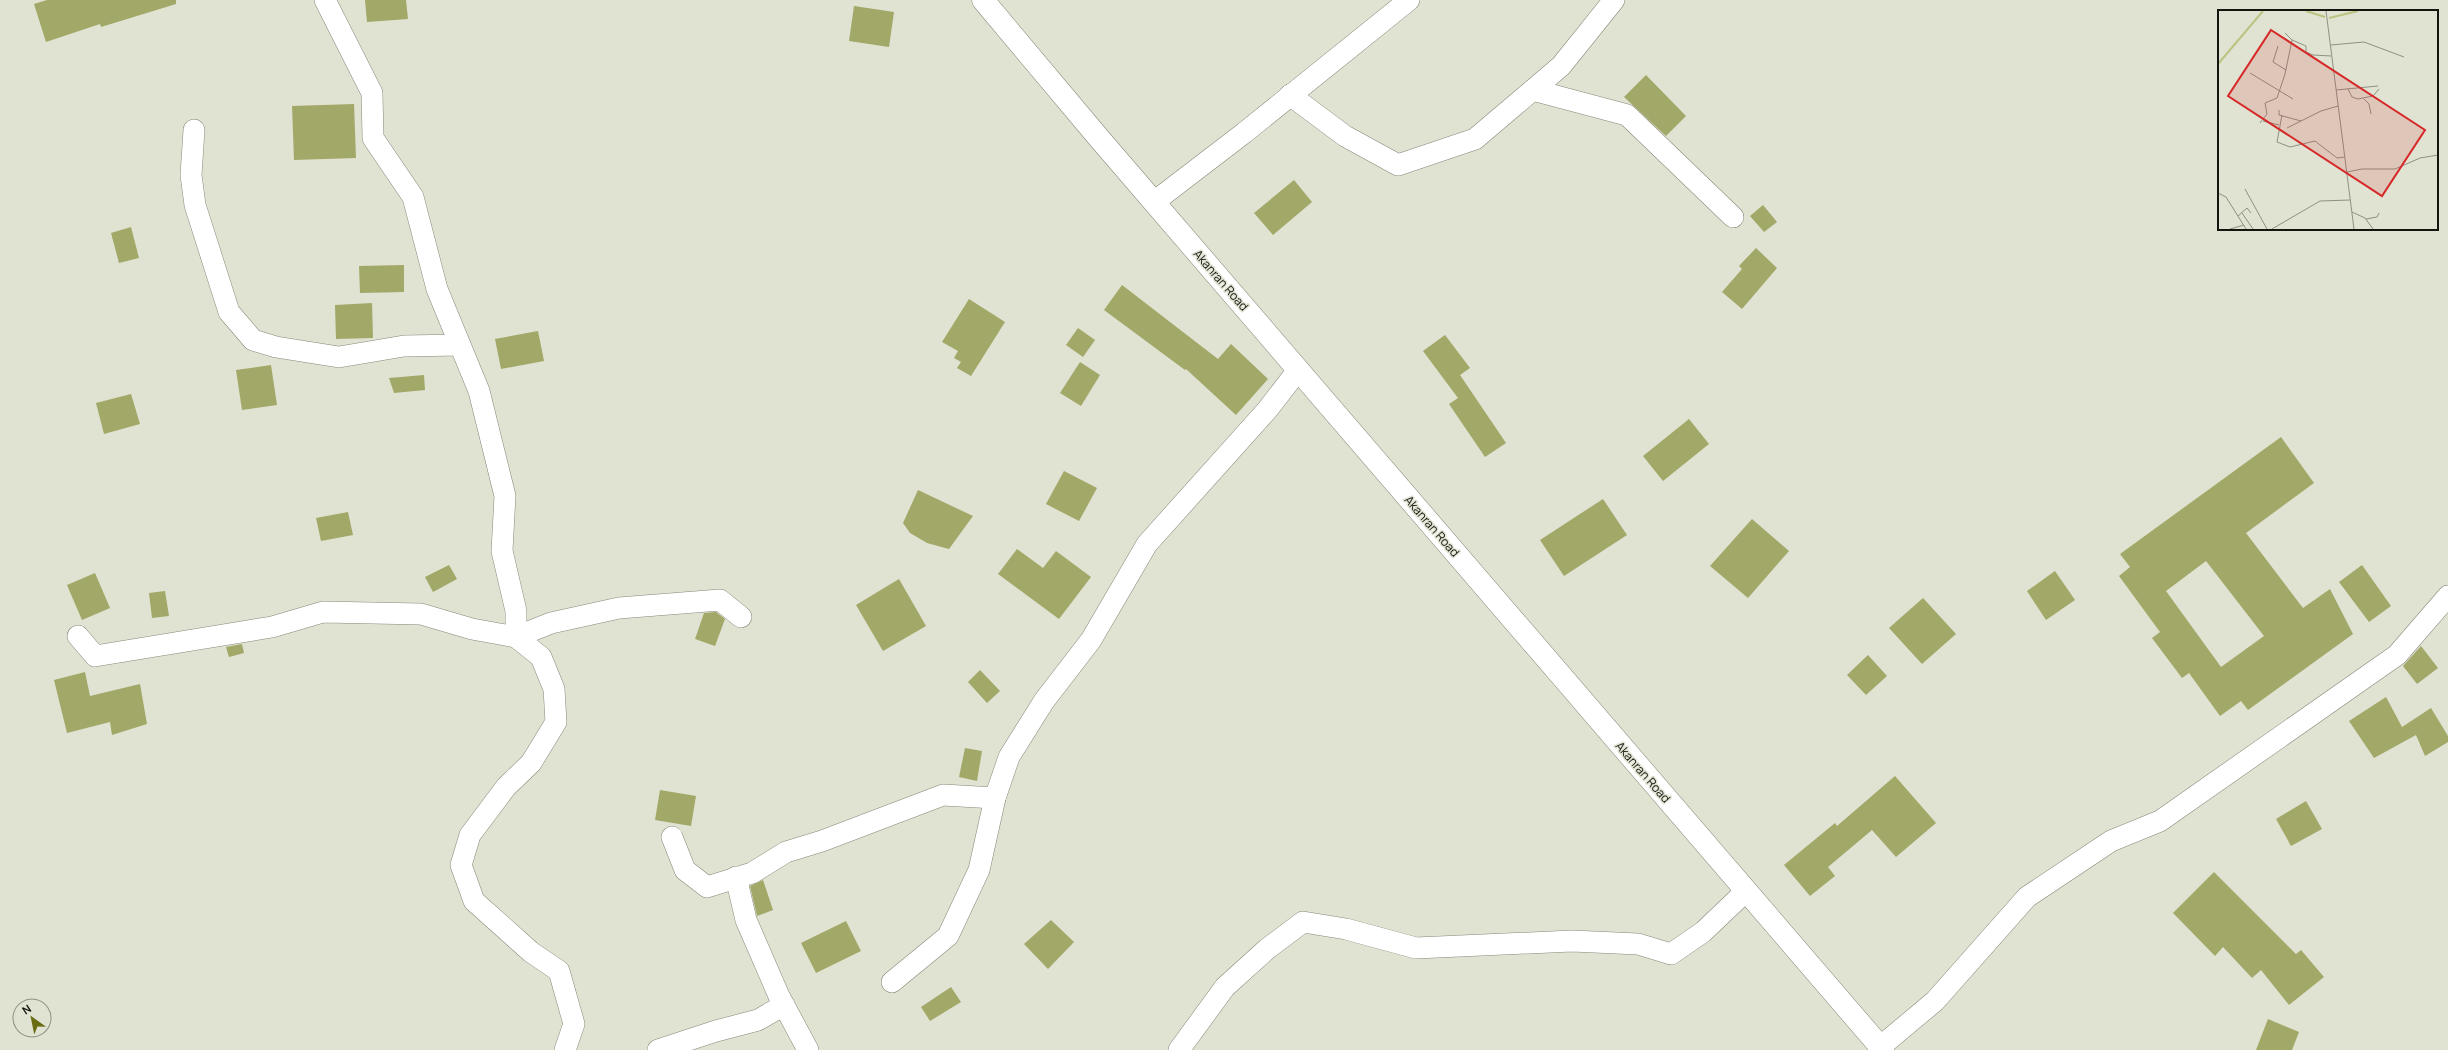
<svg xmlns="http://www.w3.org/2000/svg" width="2448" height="1050" font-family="Manrope,sans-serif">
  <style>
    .building { fill: #a2a867; fill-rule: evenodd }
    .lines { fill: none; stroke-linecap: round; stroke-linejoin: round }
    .minor-casing { stroke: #868879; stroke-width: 22 }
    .secondary-casing { stroke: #868879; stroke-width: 23 }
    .minor { stroke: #fff; stroke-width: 21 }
    .secondary { stroke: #fff; stroke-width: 22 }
    .labels { text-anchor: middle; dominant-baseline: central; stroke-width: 3; stroke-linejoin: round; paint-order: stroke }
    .street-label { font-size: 12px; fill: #13140e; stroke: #e0e2d2 }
    .inset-river { fill: none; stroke: #bcc381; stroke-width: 2 }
    .inset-road { fill: none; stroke: #8e9084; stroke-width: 1 }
    .view { fill: #d62828; fill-opacity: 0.15; stroke: #d62828; stroke-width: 2 }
    .inset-edge { fill: none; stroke: #13140e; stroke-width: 2 }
  </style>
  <rect width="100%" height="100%" fill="#e0e2d2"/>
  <g class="building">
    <polygon points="47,0 176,0 176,4 101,27 100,24 46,42 34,4"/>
    <polygon points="365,0 406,0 408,19 367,22"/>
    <polygon points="854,6 894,12 889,47 849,41"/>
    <polygon points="1646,75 1686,116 1666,136 1624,97"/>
    <polygon points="354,104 356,158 294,160 292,106"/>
    <polygon points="1294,180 1312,202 1273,235 1254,213"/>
    <polygon points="1763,205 1777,222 1764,232 1750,216"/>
    <polygon points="131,227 139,258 119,263 111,233"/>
    <polygon points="1756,248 1777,268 1742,309 1722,292 1742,269 1739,266"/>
    <polygon points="404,265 404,292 360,293 359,266"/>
    <polygon points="1122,285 1218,359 1231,344 1268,379 1236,415 1186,369 1185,370 1104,310"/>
    <polygon points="969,299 1005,322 971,376 957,368 961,362 954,358 958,351 942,342"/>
    <polygon points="372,303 373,338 336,339 335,305"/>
    <polygon points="1078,328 1095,340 1083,357 1066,345"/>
    <polygon points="538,331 544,361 501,369 495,339"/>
    <polygon points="1445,335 1470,368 1460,375 1506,443 1485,457 1449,404 1458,398 1423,351"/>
    <polygon points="1080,362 1100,375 1081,406 1060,393"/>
    <polygon points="271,365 277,405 242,410 236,370"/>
    <polygon points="424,375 425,390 394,393 389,378"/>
    <polygon points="131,394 140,424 104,434 96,403"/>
    <polygon points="1689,419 1709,444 1663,481 1643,456"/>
    <path d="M2281,437L2314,483L2246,533L2303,608L2330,589L2353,634L2248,710L2241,701L2220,716L2189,673L2182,678L2152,638L2160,632L2119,576L2130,567L2120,554ZM2206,561L2264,636L2221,667L2166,591Z"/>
    <polygon points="1064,471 1097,488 1079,521 1046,504"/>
    <polygon points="918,490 973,516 949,549 927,543 910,533 903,523"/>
    <polygon points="1603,499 1627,535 1564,576 1540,540"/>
    <polygon points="348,512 353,535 321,541 316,518"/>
    <polygon points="1752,519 1789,551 1748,598 1710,566"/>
    <polygon points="1017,549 1043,568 1056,551 1091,577 1059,619 998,574"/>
    <polygon points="449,565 457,579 433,592 425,577"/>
    <polygon points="2362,565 2391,606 2369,622 2339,582"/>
    <polygon points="2055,571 2075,600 2046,620 2027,591"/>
    <polygon points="95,573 110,608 82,620 67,585"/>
    <polygon points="899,579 926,626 883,651 856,605"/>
    <polygon points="165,591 169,616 152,618 149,593"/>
    <polygon points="1923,598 1956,634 1922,664 1889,628"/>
    <polygon points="716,612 725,619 715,646 695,639 704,613"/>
    <polygon points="242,644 244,653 229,657 226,647"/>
    <polygon points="2421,646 2438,668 2417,684 2403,666"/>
    <polygon points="1868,655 1887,676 1866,695 1847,675"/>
    <polygon points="980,670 1000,691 987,703 968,682"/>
    <polygon points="85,672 90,696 140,684 147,724 112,735 110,722 67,733 54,680"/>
    <polygon points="2386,697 2402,727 2431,708 2448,736 2448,742 2425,756 2416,735 2374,758 2349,721"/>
    <polygon points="965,748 982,751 977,781 959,777"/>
    <polygon points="1895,776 1936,823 1896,857 1872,830 1828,867 1835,876 1810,896 1784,865 1835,823 1837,826"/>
    <polygon points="660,790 696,796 691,826 655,820"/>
    <polygon points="2306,801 2322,829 2291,846 2276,819"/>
    <polygon points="2214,872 2296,954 2301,950 2324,977 2289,1005 2261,970 2252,978 2223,947 2215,956 2173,913"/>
    <polygon points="763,880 773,910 757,916 750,886"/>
    <polygon points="1051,920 1074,942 1048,969 1024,944"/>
    <polygon points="846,921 861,951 816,973 801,943"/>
    <polygon points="951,987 961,1002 930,1021 921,1007"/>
    <polygon points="2268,1019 2299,1032 2292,1050 2256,1050"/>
  </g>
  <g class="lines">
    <g class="minor-casing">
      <g id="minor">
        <polyline points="325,0 372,93 373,138 413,197 437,289 479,391 505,496 502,551 516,611 516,637 541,657 554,689 556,722 531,763 506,787 470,835 461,865 474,901 531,952 559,971 574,1024 565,1050"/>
        <polyline points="1533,90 1627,115 1733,217"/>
        <polyline points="1290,95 1345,136 1398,165 1475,139 1561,66 1614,0"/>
        <polyline points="194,130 191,175 195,205 229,312 253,340 276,347 339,357 404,346 460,345"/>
        <polyline points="1154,202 1244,133 1409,0"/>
        <polyline points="78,636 95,656 272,627 323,612 421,614 472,629 516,637 551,623 619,608 720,600 741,617"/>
        <polyline points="672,837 685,870 707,887 752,873 786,852 822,841 943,795 995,798"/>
        <polyline points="736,877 746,920 779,996 808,1050"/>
        <polyline points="892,982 948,936 979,870 995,798 1009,757 1044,701 1091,640 1147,544 1268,409 1298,370"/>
        <polyline points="1880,1047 1935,1001 2027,897 2111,841 2160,821 2397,655 2448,596"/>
        <polyline points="658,1050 716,1031 758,1020 784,1005"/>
        <polyline points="1179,1050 1225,987 1267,949 1303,922 1346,929 1416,948 1572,941 1638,944 1671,954 1703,932 1746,891"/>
      </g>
    </g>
    <g class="secondary-casing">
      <polyline id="secondary" points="983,0 1098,137 1883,1050"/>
    </g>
    <use href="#minor" class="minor"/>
    <use href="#secondary" class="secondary"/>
  </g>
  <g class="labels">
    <g class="street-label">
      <text transform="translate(1221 280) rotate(49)">Akanran Road</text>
      <text transform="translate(1432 526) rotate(49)">Akanran Road</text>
      <text transform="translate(1643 772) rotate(49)">Akanran Road</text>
    </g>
  </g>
  <g transform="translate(2218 10)">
    <rect width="220" height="220" fill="#e0e2d2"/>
    <path class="inset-river" d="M88,1L107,7M111,8L140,1M0,54L45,1"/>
    <path class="inset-road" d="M108,1L136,219M74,30L88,36V42L95,45L113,46M113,35L146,32L186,47M60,36L55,52L68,60M32,63L75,89M130,79L134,87L140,89L155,86L161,79M118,80L160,76M146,89L151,94L153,104M61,100V105L83,111M64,105L59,132L72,137L97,131L119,148L127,147M45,111L61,115M42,113L49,104L47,93L59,88L67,64L74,30L67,23M69,118L103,101L120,96M129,162L144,159H177L202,148L220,145M27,179L49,219M0,183L8,187L28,219M134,202L147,208L155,219M24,203L35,219M20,206L29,198L33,203M148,209L159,207L161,203M12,219L26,215M54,219L102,191L132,190"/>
    <path class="view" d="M53,20L207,120L164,186L10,86Z"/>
    <rect width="220" height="220" class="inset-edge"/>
  </g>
  <g transform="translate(32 1018) rotate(327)"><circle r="19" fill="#e0e2d2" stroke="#8e9084"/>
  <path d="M0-3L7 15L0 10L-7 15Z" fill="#686d11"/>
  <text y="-6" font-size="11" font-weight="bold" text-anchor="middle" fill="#13140e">N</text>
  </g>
</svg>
